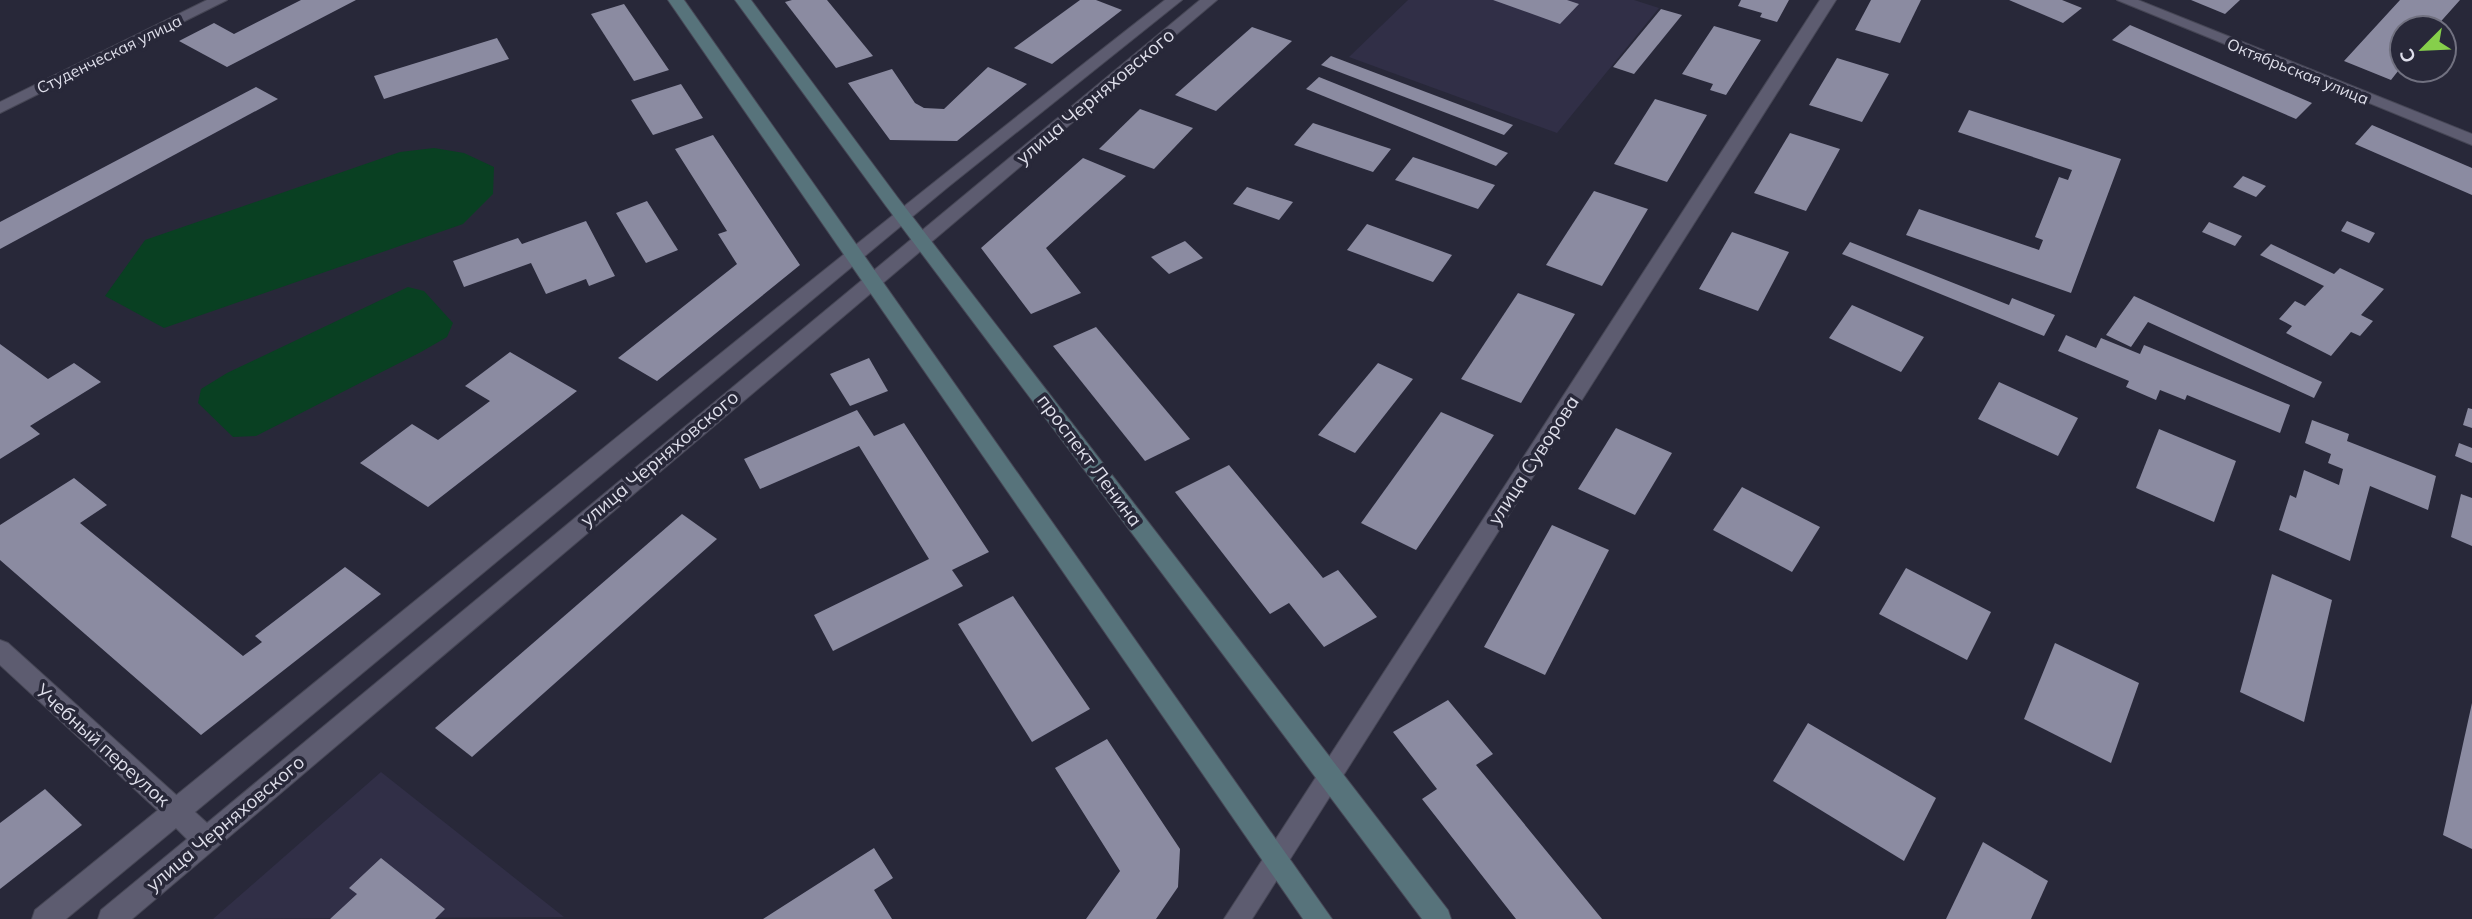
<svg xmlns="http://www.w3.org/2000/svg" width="2472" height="919" font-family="Mulish,sans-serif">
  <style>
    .built { fill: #312f47 }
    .green { fill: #094022 }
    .building { fill: #8b8ba1 }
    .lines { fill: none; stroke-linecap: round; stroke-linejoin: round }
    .minor-casing { stroke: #464655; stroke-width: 2 }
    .tertiary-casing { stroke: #464655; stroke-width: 2 }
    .secondary-casing { stroke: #464655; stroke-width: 2 }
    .minor { fill: #5d5c70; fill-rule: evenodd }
    .tertiary { fill: #5d5c70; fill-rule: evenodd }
    .secondary { fill: #57737b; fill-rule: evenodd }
    .labels { text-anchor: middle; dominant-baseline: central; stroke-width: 7; stroke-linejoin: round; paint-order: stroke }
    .far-street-label { font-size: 16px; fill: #dedeea; stroke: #282839 }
    .street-label { font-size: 19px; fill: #dedeea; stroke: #282839 }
  </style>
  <rect width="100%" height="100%" fill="#282839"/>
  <g class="built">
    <polygon points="1408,0 1634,0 1659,8 1557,133 1349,57"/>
    <polygon points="381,772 564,917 213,919"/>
  </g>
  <g class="green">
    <polygon points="434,148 464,153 494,167 493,194 463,224 164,328 105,296 145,240 400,152"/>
    <polygon points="408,287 424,291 453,323 447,337 421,352 256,436 233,437 198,403 201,389 227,373"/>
  </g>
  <g class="building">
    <polygon points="301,0 356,0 227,67 179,41 214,23 234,34"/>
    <polygon points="792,0 827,0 873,56 836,68 785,2"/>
    <polygon points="1080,0 1096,0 1122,10 1052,64 1014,48"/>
    <polygon points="1493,0 1567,0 1579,4 1560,24"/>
    <polygon points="1741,0 1789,0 1777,22 1760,17 1762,13 1738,6"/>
    <polygon points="1871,0 1921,0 1900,43 1855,30"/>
    <polygon points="2009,0 2062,0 2082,8 2063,23"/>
    <polygon points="2191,0 2240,0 2225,14"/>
    <polygon points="2400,0 2460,0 2435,28 2402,28 2402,66 2391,80 2344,61"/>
    <polygon points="624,4 669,70 634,81 591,14"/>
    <polygon points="1661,9 1682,15 1634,74 1613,67"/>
    <polygon points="2130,25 2312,103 2296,119 2112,40"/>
    <polygon points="1714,26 1761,40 1726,95 1710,90 1713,84 1682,74"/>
    <polygon points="1252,27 1292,41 1216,111 1175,95"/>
    <polygon points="497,38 509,59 384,99 374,76"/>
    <polygon points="1331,56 1513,125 1504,135 1321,65"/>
    <polygon points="1837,58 1889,74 1862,122 1809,105"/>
    <polygon points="988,67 1027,84 957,141 890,140 848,83 892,69 915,103 924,108 944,109"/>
    <polygon points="1319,77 1508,153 1496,166 1306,89"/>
    <polygon points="681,84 703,118 653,135 631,100"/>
    <polygon points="256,87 278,99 0,249 0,222"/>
    <polygon points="1655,99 1707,115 1667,182 1614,164"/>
    <polygon points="1140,109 1193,128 1154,169 1099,149"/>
    <polygon points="1969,110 2121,159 2071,293 1906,235 1919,209 2039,250 2043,240 2035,237 2059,177 2068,180 2072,170 1958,132"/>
    <polygon points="1313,123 1391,149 1373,172 1294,145"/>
    <polygon points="2372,125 2472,168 2472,195 2355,144"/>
    <polygon points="1790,133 1840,149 1806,211 1754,193"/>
    <polygon points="713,135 800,265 657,381 618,358 737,264 718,234 727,231 675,149"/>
    <polygon points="1413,157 1495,185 1478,209 1395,180"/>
    <polygon points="1083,158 1126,176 1046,248 1081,293 1031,314 981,248"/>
    <polygon points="2243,176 2266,186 2256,197 2233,187"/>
    <polygon points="1247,187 1293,202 1279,220 1233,204"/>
    <polygon points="1594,191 1648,209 1602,286 1546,265"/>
    <polygon points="647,201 678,250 646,263 616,213"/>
    <polygon points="586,221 615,276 589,286 586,279 546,294 531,263 464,287 453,261 518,238 522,244"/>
    <polygon points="2347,221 2375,233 2369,243 2341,231"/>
    <polygon points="2209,222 2242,236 2235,246 2202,232"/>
    <polygon points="1367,224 1452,255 1433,282 1347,250"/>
    <polygon points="1732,232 1789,252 1758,311 1699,289"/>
    <polygon points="1185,241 1203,258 1169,274 1151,257"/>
    <polygon points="1850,242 2009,305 2012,298 2055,315 2044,336 1842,254"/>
    <polygon points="2271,244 2334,274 2340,268 2384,289 2361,315 2373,321 2360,336 2351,332 2331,356 2286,333 2292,326 2279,319 2295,301 2305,306 2324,286 2260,255"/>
    <polygon points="1518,293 1575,314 1521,403 1461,379"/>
    <polygon points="2134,296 2322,382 2314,398 2148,322 2131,347 2106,335"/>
    <polygon points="1852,305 1924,337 1901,372 1829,338"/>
    <polygon points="1096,327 1190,439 1145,461 1053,346"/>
    <polygon points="2066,335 2096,348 2101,338 2140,354 2144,345 2290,405 2280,433 2187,395 2185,400 2160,390 2156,400 2126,387 2129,381 2058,351"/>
    <polygon points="0,344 48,379 74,363 101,382 30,426 40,434 0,459"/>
    <polygon points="510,352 577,391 428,507 360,463 412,424 438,440 490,401 465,386"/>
    <polygon points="869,358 888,391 850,406 830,374"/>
    <polygon points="1378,363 1413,379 1355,453 1318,435"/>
    <polygon points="1999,382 2078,418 2058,456 1978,419"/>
    <polygon points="2468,408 2472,409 2472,428 2463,425"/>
    <polygon points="857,410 874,436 904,423 989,552 952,570 963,586 833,651 814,615 929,559 859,446 760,489 744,459"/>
    <polygon points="1441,412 1494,435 1416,550 1361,523"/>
    <polygon points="2312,420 2349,434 2347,441 2436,476 2428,510 2370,486 2350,561 2279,530 2290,495 2296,498 2304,470 2339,485 2343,469 2328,463 2331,454 2305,443"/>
    <polygon points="1616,428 1672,453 1635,515 1578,489"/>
    <polygon points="2159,429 2236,461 2214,522 2136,488"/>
    <polygon points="2459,443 2472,448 2472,463 2455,456"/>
    <polygon points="1229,465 1323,578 1338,570 1377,617 1324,647 1289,603 1270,614 1175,492"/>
    <polygon points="74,478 107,505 80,523 243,656 262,642 255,636 345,567 381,594 201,735 0,560 0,525"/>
    <polygon points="1742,487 1820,527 1792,572 1713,530"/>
    <polygon points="2461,494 2472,498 2472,546 2451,537"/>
    <polygon points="682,514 717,539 472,757 435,728"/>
    <polygon points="1552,525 1609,550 1545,675 1484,647"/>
    <polygon points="1906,568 1991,612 1967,660 1879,614"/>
    <polygon points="2272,574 2332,600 2304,722 2240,692"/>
    <polygon points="1013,596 1090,709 1032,742 958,624"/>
    <polygon points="2055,643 2139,683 2111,763 2024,719"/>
    <polygon points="1448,700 1493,754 1476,765 1602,919 1516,919 1422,799 1437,789 1393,732"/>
    <polygon points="2472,703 2472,849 2443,835"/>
    <polygon points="1808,723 1936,798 1904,861 1773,781"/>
    <polygon points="1107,739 1180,849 1178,887 1156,919 1086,919 1120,871 1055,768"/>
    <polygon points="45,789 82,825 0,889 0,823"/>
    <polygon points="1983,842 2048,881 2031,919 1946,919"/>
    <polygon points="874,848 893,878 874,890 892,919 763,919"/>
    <polygon points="381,858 445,909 435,919 330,919 357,894 349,888"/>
  </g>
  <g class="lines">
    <g class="minor-casing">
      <g id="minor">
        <polygon points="207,0 227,0 0,113 0,102"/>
        <polygon points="1820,0 1836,0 1252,919 1224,919"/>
        <polygon points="0,640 8,643 185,803 189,811 185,819 176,823 167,819 0,665"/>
      </g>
    </g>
    <g class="tertiary-casing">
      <g id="tertiary">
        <path d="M1165,0H1182L948,187L195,812L207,823L1200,0H1217L132,919H98L101,910L187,839L176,828L66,919H32L35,910C411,605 784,298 1165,0Z"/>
        <polygon points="2117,0 2138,0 2472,134 2472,145"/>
      </g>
    </g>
    <g class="secondary-casing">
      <g id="secondary">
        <polygon points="668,0 684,0 1332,919 1303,919"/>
        <polygon points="735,0 751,0 898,198 1448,910 1451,919 1422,919 886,206"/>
      </g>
    </g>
    <use href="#minor" class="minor"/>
    <use href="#tertiary" class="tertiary"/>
    <use href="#secondary" class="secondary"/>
  </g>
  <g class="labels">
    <g class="far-street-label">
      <text transform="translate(109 54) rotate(-26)">Студенческая улица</text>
      <text transform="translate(2298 71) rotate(22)">Октябрьская улица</text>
    </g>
    <g class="street-label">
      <text transform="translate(1095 96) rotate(-40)">улица Черняховского</text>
      <text transform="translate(659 458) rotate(-40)">улица Черняховского</text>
      <text transform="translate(1090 460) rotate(53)">проспект Ленина</text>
      <text transform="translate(1533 460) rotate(-57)">улица Суворова</text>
      <text transform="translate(103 745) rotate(42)">Учебный переулок</text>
      <text transform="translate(225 823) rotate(-40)">улица Черняховского</text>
    </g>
  </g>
  <g transform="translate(2423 49) rotate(246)"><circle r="33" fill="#282839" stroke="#717180" stroke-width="2"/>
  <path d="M0-5L12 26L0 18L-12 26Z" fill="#86cf4b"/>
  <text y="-10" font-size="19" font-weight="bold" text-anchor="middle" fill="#dedeea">С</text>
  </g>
</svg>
